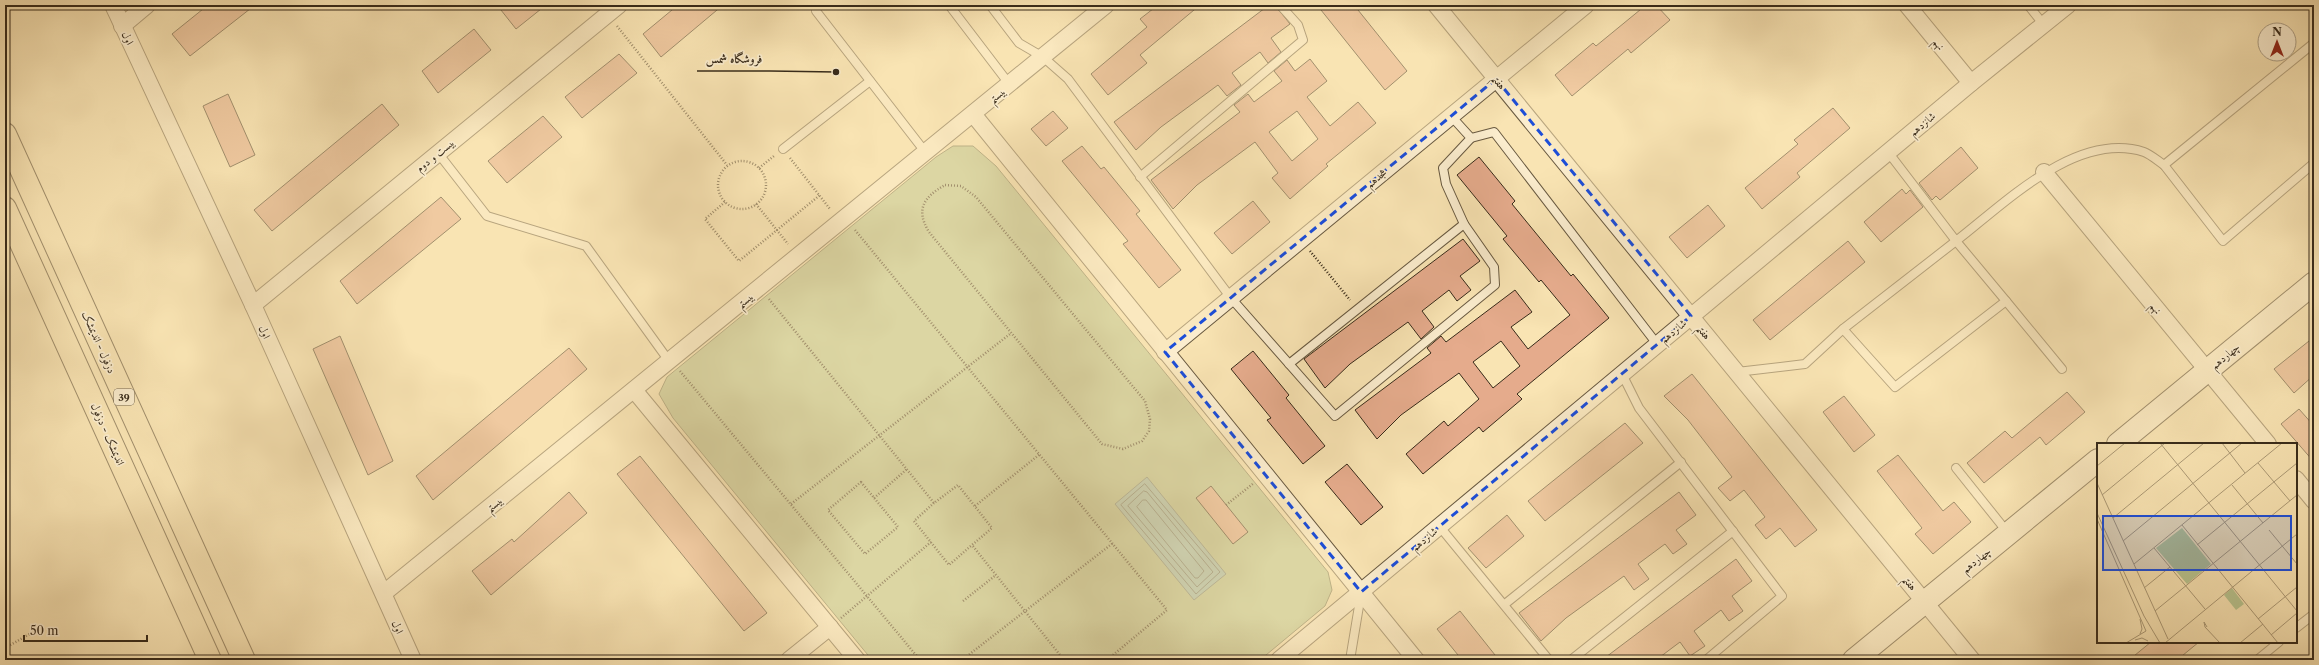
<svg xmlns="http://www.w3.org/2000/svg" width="2319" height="665" font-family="'Libre Caslon Text',Amiri,serif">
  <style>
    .green { fill: #b9c590; stroke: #787855 }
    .water { fill: #9ebeb2; stroke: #758375 }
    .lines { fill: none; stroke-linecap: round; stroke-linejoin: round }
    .shore { stroke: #6b7466; stroke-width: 1 }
    .building { fill: #e5ab8c; stroke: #382b1a; fill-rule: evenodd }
    .lane-casing { stroke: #685940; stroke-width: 10 }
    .street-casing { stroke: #685940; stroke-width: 18 }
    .secondary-casing { stroke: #382b1a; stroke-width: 24 }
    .primary-casing { stroke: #382b1a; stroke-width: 24 }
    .path { stroke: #382b1a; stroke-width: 2.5; stroke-dasharray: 1 2; stroke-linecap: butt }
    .lane { stroke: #fbedce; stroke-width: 8 }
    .street { stroke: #fbedce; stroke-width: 16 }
    .secondary { stroke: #fbedce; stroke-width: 22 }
    .primary { stroke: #f9e4b3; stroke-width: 22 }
    .marked { fill: none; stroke: #1d4ed8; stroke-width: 3; stroke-dasharray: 8 5; stroke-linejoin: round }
    .labels { text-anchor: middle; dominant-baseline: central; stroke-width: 3.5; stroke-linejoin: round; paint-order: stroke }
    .shield { fill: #fbedce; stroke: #726550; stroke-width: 1 }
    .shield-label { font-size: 10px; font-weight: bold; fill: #382b1a }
    .street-label { font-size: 11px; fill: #382b1a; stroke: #fbedce }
    .inset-road { fill: none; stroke: #ac9a76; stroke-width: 1 }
    .view { fill: #1d4ed8; fill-opacity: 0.15; stroke: #1d4ed8; stroke-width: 2 }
    .inset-edge { fill: none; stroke: #382b1a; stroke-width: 2 }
    .leader { fill: none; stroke: #382b1a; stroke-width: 1.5 }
    .callout-dot { fill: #382b1a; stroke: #fbedce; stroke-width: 1.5 }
    .callout-label { font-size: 12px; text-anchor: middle; font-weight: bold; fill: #382b1a; stroke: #fbedce; stroke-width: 3.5; stroke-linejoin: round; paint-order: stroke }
  </style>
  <rect width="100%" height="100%" fill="#f9e4b3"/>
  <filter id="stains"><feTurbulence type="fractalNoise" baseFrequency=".005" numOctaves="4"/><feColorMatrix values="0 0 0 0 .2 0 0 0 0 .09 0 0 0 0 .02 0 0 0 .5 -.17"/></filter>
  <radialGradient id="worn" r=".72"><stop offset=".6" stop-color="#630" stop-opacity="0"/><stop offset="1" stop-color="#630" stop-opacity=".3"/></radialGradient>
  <polygon class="green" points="953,146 973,146 996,166 1328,572 1332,590 1325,606 1260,660 872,660 673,418 659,394 667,377 936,157"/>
  <polygon class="water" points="1147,477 1226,574 1194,600 1115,504"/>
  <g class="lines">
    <g class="shore">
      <polygon points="1145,484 1220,572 1196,594 1121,505"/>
      <polygon points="1144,491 1147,492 1213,572 1197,587 1128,506"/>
      <polygon points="1143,500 1146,500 1204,571 1198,578 1195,578 1137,507"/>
    </g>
  </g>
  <g class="building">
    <polygon points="208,5 255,5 190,56 172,34"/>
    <polygon points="497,5 546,5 516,29"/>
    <polygon points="678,5 723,5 661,57 643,34"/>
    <polygon points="1158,5 1200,5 1140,55 1147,63 1108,95 1091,74 1147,27 1140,19"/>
    <polygon points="1269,5 1275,5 1290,24 1271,38 1281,52 1268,63 1260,52 1232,73 1241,85 1227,96 1218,85 1161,127 1136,150 1114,122"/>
    <polygon points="1317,5 1354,5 1407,71 1385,90"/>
    <polygon points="1646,5 1656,5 1670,20 1631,53 1628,49 1572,96 1555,75 1593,43 1596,46"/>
    <polygon points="474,29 491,50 438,93 422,71"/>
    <polygon points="619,54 637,73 582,118 565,97"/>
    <path d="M1310,59L1327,81L1307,97L1330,126L1358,102L1376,123L1326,164L1328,166L1290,199L1272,178L1278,173L1255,142L1197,185L1173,209L1151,180L1240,112L1234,105L1248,94L1254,102L1282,81L1274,71L1287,60L1295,71ZM1297,111L1318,139L1292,161L1269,132Z"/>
    <polygon points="228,94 255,155 230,167 203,106"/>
    <polygon points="382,104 399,125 272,231 254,210"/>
    <polygon points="1833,108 1850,128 1797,173 1800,177 1762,209 1745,188 1798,144 1794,140"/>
    <polygon points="1053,111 1068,128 1046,146 1031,129"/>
    <polygon points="543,116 562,137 507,183 488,161"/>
    <polygon points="1082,146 1101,169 1104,167 1140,211 1136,214 1181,270 1159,288 1123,244 1128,241 1062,161"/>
    <polygon points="1961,147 1978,168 1940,200 1936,196 1932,200 1919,183"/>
    <path d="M1479,157L1515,201L1512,204L1571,276L1573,274L1609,318L1517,394L1522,399L1483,432L1479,427L1423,474L1406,454L1444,421L1448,426L1479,399L1459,373L1401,415L1377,439L1355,410L1431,353L1427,348L1441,336L1446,342L1515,290L1532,312L1511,327L1528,349L1570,315L1541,280L1539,282L1503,239L1507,236L1457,175ZM1501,341L1520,366L1493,388L1473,362Z"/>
    <polygon points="1902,189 1906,194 1910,190 1923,207 1881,242 1864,222"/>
    <polygon points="441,197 461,219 357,304 340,281"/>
    <polygon points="1253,201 1270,222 1232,254 1214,233"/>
    <polygon points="1708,205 1725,226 1687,258 1669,237"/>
    <polygon points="1463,239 1480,261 1460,276 1471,290 1457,301 1449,290 1422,311 1434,327 1421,339 1408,322 1350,364 1325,388 1304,359"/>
    <polygon points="1848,241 1865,262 1770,340 1753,320"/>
    <polygon points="340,336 393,461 368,475 313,349"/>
    <polygon points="2314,337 2314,375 2294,393 2274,369"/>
    <polygon points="569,348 587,369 433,500 416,476"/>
    <polygon points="1253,351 1289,395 1286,398 1325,446 1303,464 1267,420 1271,418 1231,369"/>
    <polygon points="1692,374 1817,530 1795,547 1780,528 1766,539 1755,525 1765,517 1744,490 1730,501 1718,488 1732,477 1688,420 1664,396"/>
    <polygon points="2067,392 2085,412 2046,445 2040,437 1984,483 1967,463 2005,431 2012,438"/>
    <polygon points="1844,396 1875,435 1854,452 1823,412"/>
    <polygon points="2299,409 2314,426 2314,462 2281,424"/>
    <polygon points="1625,423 1643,443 1545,521 1528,501"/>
    <polygon points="1898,455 1943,511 1954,502 1971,522 1933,554 1915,534 1922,528 1877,471"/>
    <polygon points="640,456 767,613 744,631 617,474"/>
    <polygon points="1347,464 1383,507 1361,525 1325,482"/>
    <polygon points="1211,486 1248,532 1233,544 1196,498"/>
    <polygon points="569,492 587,513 491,595 472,571 512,539 514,542"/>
    <polygon points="1679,492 1696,515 1676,530 1687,544 1673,554 1665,544 1638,564 1649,579 1634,590 1624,576 1566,618 1541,641 1519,613"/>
    <polygon points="1507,515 1524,536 1486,568 1468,548"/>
    <polygon points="1736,559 1752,581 1732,596 1743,611 1729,621 1721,610 1694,631 1705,646 1690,656 1680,642 1656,660 1602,660"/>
    <polygon points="1460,611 1499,660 1462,660 1437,629"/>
    <polygon points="2151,642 2199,642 2177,660 2129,660"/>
  </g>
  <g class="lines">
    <g class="lane-casing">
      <g id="lane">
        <polyline points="949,5 1010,85"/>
        <polyline points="990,5 1019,43 1043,57 1068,79 1231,298 1335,416 1495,285 1494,267 1464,224 1446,184 1443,168 1471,138 1451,116"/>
        <polyline points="2028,5 2044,25"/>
        <polyline points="816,11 926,153"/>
        <polyline points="1471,138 1494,132 1657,344"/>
        <polyline points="783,149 870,81"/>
        <path d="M1888,152L1956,241C2004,204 2077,130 2144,152C2150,154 2158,161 2164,165L2314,43"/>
        <polyline points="438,153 487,216 586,246 669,361"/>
        <polyline points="2164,165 2223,241 2314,163"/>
        <polyline points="1140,177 1303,40 1298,25 1280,5"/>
        <polygon points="1956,241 2006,301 1895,387 1843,329"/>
        <polyline points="2006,301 2062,369"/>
        <polyline points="1289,364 1464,224"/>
        <polyline points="1737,372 1805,364 1843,329"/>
        <polyline points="1622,374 1639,408 1782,596 1706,660"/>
        <polyline points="1956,468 2008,533"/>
        <polyline points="1440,527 1549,660"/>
        <polyline points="1505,604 1681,462"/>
        <polyline points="2296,628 2314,614"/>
        <polyline points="1350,660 1361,594"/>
        <polyline points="1571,660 1733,531"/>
        <polyline points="2257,660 2279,642"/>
      </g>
    </g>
    <g class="street-casing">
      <g id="street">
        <polyline points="113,5 253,305 413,660"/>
        <polyline points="1436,5 1972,660"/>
        <polyline points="1907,5 1971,83"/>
        <polyline points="122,26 147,5"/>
        <polyline points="973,114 1416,660"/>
        <polyline points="2044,172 2268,444"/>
        <polyline points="253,305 619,5"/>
        <polyline points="1165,352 1586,5"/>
        <polyline points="634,390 857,660"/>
        <polyline points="2296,479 2314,501"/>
        <polyline points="384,593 1106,5"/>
        <polyline points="789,660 830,627"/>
        <polyline points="1279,660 1971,83 2068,5"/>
      </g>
    </g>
    <g class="secondary-casing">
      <g id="secondary">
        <polyline points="2118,444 2314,283"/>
        <polyline points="1854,660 2098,460"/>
      </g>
    </g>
    <g class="primary-casing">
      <g id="primary">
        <polyline points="5,134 244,660"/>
        <polyline points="5,208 210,660"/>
      </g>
    </g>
    <g class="path">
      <polyline points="617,26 727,165"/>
      <polyline points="790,158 830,209"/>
      <circle cx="742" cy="185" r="24"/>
      <polyline points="759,168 774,156"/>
      <path d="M945,185L961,186L976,197L1145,401L1150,419L1149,431L1142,441L1123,449L1102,444L929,232C915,209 924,197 945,185Z"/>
      <polyline points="725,202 705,219 739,261 820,195"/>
      <polyline points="756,204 788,244"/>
      <polyline points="855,230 1167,610 1107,660"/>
      <polyline points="1310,251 1350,300"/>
      <polyline points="769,299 934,503 958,485 992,528 972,545 1064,660"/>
      <polyline points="680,371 920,660"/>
      <polygon points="861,482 898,527 865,554 828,510"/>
      <polyline points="874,498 907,469"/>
      <polyline points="934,503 914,521 949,565 972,545"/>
      <polyline points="791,504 1010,334"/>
      <polyline points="1226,505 1254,483"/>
      <polyline points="975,506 1040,454"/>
      <polyline points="963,601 996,575"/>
      <polyline points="841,618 931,542"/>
      <polyline points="5,648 42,627"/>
      <polyline points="962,660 1113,543"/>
    </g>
    <use href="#lane" class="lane"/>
    <use href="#street" class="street"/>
    <use href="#secondary" class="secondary"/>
    <use href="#primary" class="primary"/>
  </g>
  <path d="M0 0H2319V665H0ZM1496,79L1691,316L1361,592L1165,352Z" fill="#f9e4b3" fill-opacity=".55" fill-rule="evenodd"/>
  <path class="marked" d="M1496,79L1691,316L1361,592L1165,352Z"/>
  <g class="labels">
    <rect class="shield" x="114" y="389" width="20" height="16" rx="3"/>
    <g class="shield-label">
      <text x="124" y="397">39</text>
    </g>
    <g class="street-label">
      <text transform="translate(128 38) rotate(65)">اول</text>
      <text transform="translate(1939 44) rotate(51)">نهم</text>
      <text transform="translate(1499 82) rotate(51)">هفتم</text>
      <text transform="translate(997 95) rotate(-39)">بیستم</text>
      <text transform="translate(1922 124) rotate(-40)">شانزدهم</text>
      <text transform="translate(435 155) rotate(-39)">بیست و دوم</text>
      <text transform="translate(1376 178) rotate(-40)">هجدهم</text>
      <text transform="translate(745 300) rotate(-39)">بیستم</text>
      <text transform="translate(2156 308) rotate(51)">نهم</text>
      <text transform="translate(1673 331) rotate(-40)">شانزدهم</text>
      <text transform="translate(265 332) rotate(66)">اول</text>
      <text transform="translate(1704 332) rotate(51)">هفتم</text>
      <text transform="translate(99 342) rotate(66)">دزفول - اندیمشک</text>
      <text transform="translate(2225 356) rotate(-40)">چهاردهم</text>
      <text transform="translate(108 434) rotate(66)">اندیمشک - دزفول</text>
      <text transform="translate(494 504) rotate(-39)">بیستم</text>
      <text transform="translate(1424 539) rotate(-40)">شانزدهم</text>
      <text transform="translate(1976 560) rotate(-39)">چهاردهم</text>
      <text transform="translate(1910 583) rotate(51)">هفتم</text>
      <text transform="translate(398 627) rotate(66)">اول</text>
    </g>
  </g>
  <g transform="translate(2097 443)">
    <rect width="200" height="200" fill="#f9e4b3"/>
    <path d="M85,85L114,121L90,141L59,105ZM135,145L147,161L139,167L127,152Z" fill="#b9c590"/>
    <path class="inset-road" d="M63,0L200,168M125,0L148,30M161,20L193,58M0,23L28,0M0,40L71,196M135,42L166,80M5,52L68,0M0,70L47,173L63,200M16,75L107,0M0,76L49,188L29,200M85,82L181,200M172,87L200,121M26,98L145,0M100,102L200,20M57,105L108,166M37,121L185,0M47,145L73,124M58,168L200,52M161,176L200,144M110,184L107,179L108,184L123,200M43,191L45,186L43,176M174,192L200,170M38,197L45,195L51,198M68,200L200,91M143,200L166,181"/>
    <path class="view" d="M6,73H194V127H6Z"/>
    <rect width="200" height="200" class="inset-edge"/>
  </g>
  <path class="leader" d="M836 72L770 71H697"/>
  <circle class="callout-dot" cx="836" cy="72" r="4"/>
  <g class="callout-label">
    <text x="734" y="63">فروشگاه شمس</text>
  </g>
  <rect width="2319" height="665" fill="none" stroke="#f9e4b3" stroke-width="20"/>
  <rect x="6" y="6" width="2307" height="653" fill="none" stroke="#382b1a" stroke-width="2"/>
  <rect x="10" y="10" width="2299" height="645" fill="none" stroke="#382b1a"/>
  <g transform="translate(2277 42)"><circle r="19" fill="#fbedce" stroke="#ad9f86"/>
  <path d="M0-3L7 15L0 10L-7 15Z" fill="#8f2418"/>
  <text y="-6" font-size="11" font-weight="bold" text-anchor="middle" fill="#382b1a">N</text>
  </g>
  <path d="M24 635v6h123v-6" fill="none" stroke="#382b1a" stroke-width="2"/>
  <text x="30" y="635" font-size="12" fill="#382b1a" stroke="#fbedce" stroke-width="3" paint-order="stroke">50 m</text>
  <rect width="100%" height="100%" filter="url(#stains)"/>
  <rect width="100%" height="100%" fill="url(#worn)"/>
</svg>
